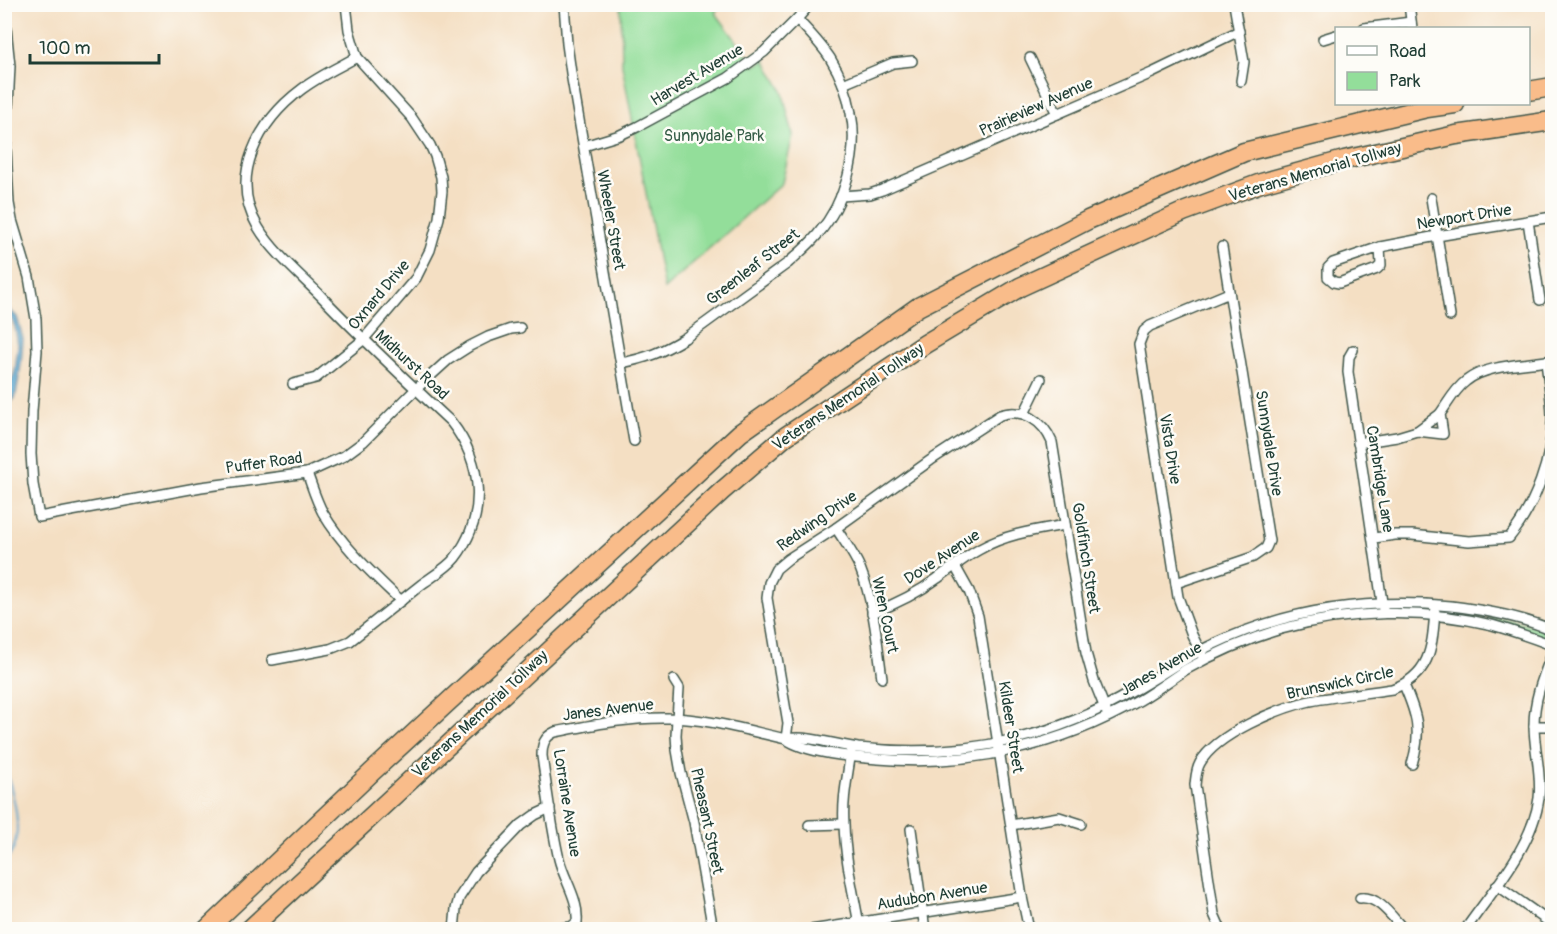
<svg xmlns="http://www.w3.org/2000/svg" width="1557" height="934" font-family="Pangolin,sans-serif">
  <style>
    .green { fill: #93de9a; stroke: #598e67; stroke-width: 1.5 }
    .water { fill: #55a3ce; stroke: #3a7081; stroke-width: 1.5 }
    .lines { fill: none; stroke-linecap: round; stroke-linejoin: round }
    .stream { stroke: #55a3ce; stroke-width: 2 }
    .minor-casing { stroke: #3f5549; stroke-width: 12 }
    .motorway-casing { stroke: #3f5549; stroke-width: 21 }
    .minor { stroke: #fff; stroke-width: 9 }
    .motorway { stroke: #f9bc8a; stroke-width: 18 }
    .labels { text-anchor: middle; dominant-baseline: central; stroke-width: 5; stroke-linejoin: round; paint-order: stroke }
    .street-label { font-size: 16px; fill: #1f3d34; stroke: #fdfcf7 }
    .park-label { font-size: 16px; fill: #365d48; stroke: #fdfcf7 }
  </style>
  <rect width="100%" height="100%" fill="#fdfcf7"/>
  <filter id="ink" filterUnits="userSpaceOnUse"><feTurbulence type="fractalNoise" baseFrequency=".0167" numOctaves="2"/><feDisplacementMap in="SourceGraphic" scale="12" xChannelSelector="R" yChannelSelector="G"/><feConvolveMatrix kernelMatrix="1 2 1 2 8 2 1 2 1" color-interpolation-filters="sRGB"/></filter>
  <filter id="wash" filterUnits="userSpaceOnUse"><feTurbulence type="fractalNoise" baseFrequency=".008" numOctaves="4" result="noise"/><feDisplacementMap in="SourceGraphic" scale="24" xChannelSelector="R" yChannelSelector="G"/><feGaussianBlur stdDeviation="1.35" result="paint"/><feColorMatrix in="noise" values="0 0 0 0 0 0 0 0 0 0 0 0 0 0 0 0 0 1.4 0 .05"/><feComposite in="paint" operator="in"/></filter>
  <g filter="url(#wash)">
    <rect width="100%" height="100%" fill="#f4dfc3"/>
    <g class="green">
      <polygon points="621,5 723,5 715,12 755,66 765,60 782,90 793,135 782,183 664,289 622,65"/>
      <path d="M1490,617C1506,619 1533,622 1545,633L1543,637L1490,619Z"/>
    </g>
    <polygon class="water" points="6,306 17,317 23,339 21,364 17,389 15,398 9,404 8,410 9,415 5,436 5,398 15,371 18,345 15,327"/>
    <g class="lines">
      <path class="stream" d="M4,761C10,788 23,819 14,847C12,853 8,858 4,863"/>
    </g>
  </g>
  <g filter="url(#ink)">
    <g class="lines">
      <g class="minor-casing">
        <g id="minor">
          <polyline points="564,4 567,44 571,73 634,441"/>
          <polyline points="1234,4 1244,62 1241,81"/>
          <polyline points="1409,4 1412,28"/>
          <polyline points="1469,4 1472,6 1481,4"/>
          <polyline points="4,9 10,66 6,149 9,203 12,220 29,277 36,319 37,351 32,411 31,454 33,484 39,517 201,487 307,473 344,456 363,442 416,389 448,360 470,346 488,337 511,329 520,328"/>
          <polyline points="1364,28 1411,22"/>
          <polyline points="1323,39 1336,35"/>
          <polyline points="1030,58 1057,114"/>
          <polyline points="843,84 893,63 912,61"/>
          <polyline points="584,146 620,135 637,127 728,78 764,52 797,19 810,4"/>
          <polyline points="841,196 870,194 882,190 1152,73 1239,31"/>
          <polyline points="1431,198 1450,316"/>
          <polyline points="1528,221 1540,300"/>
          <polyline points="1380,247 1437,236 1552,217"/>
          <polygon points="1380,247 1381,265 1377,269 1339,283 1334,282 1328,277 1328,268 1333,263"/>
          <polyline points="1353,350 1349,357 1348,372 1383,609"/>
          <path d="M621,363C647,358 662,352 685,338L788,263C798,254 809,245 818,234C845,203 859,154 851,113C848,95 840,74 830,58C821,44 808,31 797,19"/>
          <polyline points="293,384 316,378 363,340 416,278 430,250 439,218 442,191 441,177 435,156 430,145 412,118 357,57 349,30 346,4"/>
          <polyline points="1024,414 1041,379"/>
          <polyline points="1417,431 1440,414"/>
          <path d="M1358,443L1397,437L1417,431L1443,434L1440,414C1448,403 1455,389 1466,381C1487,364 1527,365 1552,360"/>
          <path d="M307,473C312,486 316,500 323,513C343,547 373,574 401,601"/>
          <path d="M836,528C844,541 854,554 860,568C874,603 877,642 882,678"/>
          <path d="M1374,538L1395,535H1412L1469,541L1509,538C1535,506 1553,458 1552,417C1552,399 1548,380 1546,362"/>
          <polyline points="955,566 969,591 978,616 1022,897 1029,930"/>
          <polyline points="1176,583 1253,557 1266,548 1269,541 1222,247"/>
          <path d="M872,613C896,604 918,593 938,578C952,568 965,557 980,549C1006,534 1036,530 1065,525"/>
          <polyline points="1202,655 1192,635 1178,597 1139,344 1144,331 1150,326 1229,293"/>
          <path d="M272,660L330,649L350,641C374,622 398,603 422,584C433,576 447,568 455,558C488,515 483,463 451,422C406,380 362,339 320,295C300,275 272,251 258,227C228,176 259,121 302,89C319,76 339,67 357,57"/>
          <polyline points="674,680 679,688 676,735 677,750 681,773 694,822 713,930"/>
          <path d="M1404,685C1417,715 1422,731 1412,764"/>
          <polyline points="1534,726 1552,726"/>
          <path d="M786,739C806,753 853,757 878,759C970,767 1060,746 1140,700C1155,691 1170,680 1185,670C1215,653 1248,639 1281,629C1349,610 1424,608 1492,625C1513,631 1533,638 1552,645"/>
          <path d="M786,739L788,723L767,598L769,583L776,569L788,559L836,528L931,460L1000,415C1023,407 1043,421 1052,442L1086,653L1094,681L1106,711"/>
          <path d="M851,751C848,775 842,799 844,824C845,860 854,895 860,930"/>
          <polyline points="809,825 843,824"/>
          <polyline points="1011,825 1059,817 1081,824"/>
          <polyline points="911,829 925,930"/>
          <polyline points="1497,885 1552,924"/>
          <path d="M1360,898C1379,896 1392,917 1404,930"/>
          <path d="M561,928L571,927L577,922C579,899 564,880 559,859C551,825 547,790 542,756C542,745 544,737 555,732C592,725 630,717 669,718C706,718 749,731 786,739C810,735 834,745 858,748C909,753 961,752 1011,740C1055,730 1095,714 1133,691C1160,676 1184,658 1212,645C1288,609 1367,598 1451,606C1485,610 1520,616 1552,630"/>
          <polyline points="454,930 456,909 459,898 476,872 521,825 535,815 550,808"/>
          <polyline points="811,930 1022,897"/>
          <path d="M1221,930L1214,914L1195,785C1196,777 1196,770 1200,763C1216,734 1279,708 1310,701C1337,696 1365,693 1392,689C1431,675 1432,647 1435,612"/>
          <path d="M1465,930C1492,891 1533,846 1539,798C1542,773 1534,750 1534,725C1534,699 1543,677 1552,654"/>
        </g>
      </g>
      <g class="motorway-casing">
        <g id="motorway">
          <polyline points="1528,91 1552,87"/>
          <polyline points="206,930 372,772 740,433 918,307 1088,220 1244,152 1427,108 1455,104"/>
          <polyline points="249,930 722,491 786,436 925,344 1020,287 1183,212 1261,183 1344,160 1456,135 1552,121"/>
        </g>
      </g>
      <use href="#minor" class="minor"/>
      <use href="#motorway" class="motorway"/>
    </g>
  </g>
  <g class="labels">
    <g class="street-label">
      <text transform="translate(697 75) rotate(-31)">Harvest Avenue</text>
      <text transform="translate(1036 107) rotate(-24)">Prairieview Avenue</text>
      <text transform="translate(1315 172) rotate(-16)">Veterans Memorial Tollway</text>
      <text transform="translate(1464 217) rotate(-9)">Newport Drive</text>
      <text transform="translate(611 220) rotate(80)">Wheeler Street</text>
      <text transform="translate(753 267) rotate(-38)">Greenleaf Street</text>
      <text transform="translate(379 295) rotate(-50)">Oxnard Drive</text>
      <text transform="translate(412 365) rotate(43)">Midhurst Road</text>
      <text transform="translate(848 397) rotate(-34)">Veterans Memorial Tollway</text>
      <text transform="translate(1269 443) rotate(81)">Sunnydale Drive</text>
      <text transform="translate(1170 449) rotate(81)">Vista Drive</text>
      <text transform="translate(264 463) rotate(-8)">Puffer Road</text>
      <text transform="translate(1380 479) rotate(81)">Cambridge Lane</text>
      <text transform="translate(817 521) rotate(-35)">Redwing Drive</text>
      <text transform="translate(942 557) rotate(-33)">Dove Avenue</text>
      <text transform="translate(1086 558) rotate(81)">Goldfinch Street</text>
      <text transform="translate(885 615) rotate(78)">Wren Court</text>
      <text transform="translate(1161 669) rotate(-30)">Janes Avenue</text>
      <text transform="translate(1340 683) rotate(-12)">Brunswick Circle</text>
      <text transform="translate(608 710) rotate(-7)">Janes Avenue</text>
      <text transform="translate(480 714) rotate(-43)">Veterans Memorial Tollway</text>
      <text transform="translate(1011 727) rotate(81)">Kildeer Street</text>
      <text transform="translate(567 803) rotate(81)">Lorraine Avenue</text>
      <text transform="translate(707 821) rotate(78)">Pheasant Street</text>
      <text transform="translate(932 896) rotate(-9)">Audubon Avenue</text>
    </g>
    <g class="park-label">
      <text x="714" y="136">Sunnydale Park</text>
    </g>
  </g>
  <rect width="1557" height="934" fill="none" stroke="#fdfcf7" stroke-width="24"/>
  <rect x="1335" y="27" width="195" height="78" fill="#fdfcf7" stroke="#a4b0a9" stroke-width="1.5"/>
  <rect x="1347" y="46" width="30" height="9" fill="#ffffff" stroke="#a4b0a9" stroke-width="1.5"/>
  <text x="1389" y="57" font-size="18" fill="#1f3d34">Road</text>
  <rect x="1347" y="72" width="30" height="18" fill="#93de9a" stroke="#a4b0a9" stroke-width="1.5"/>
  <text x="1389" y="87" font-size="18" fill="#1f3d34">Park</text>
  <path d="M30 54v9h129v-9" fill="none" stroke="#1f3d34" stroke-width="3"/>
  <text x="39" y="54" font-size="18" fill="#1f3d34" stroke="#fdfcf7" stroke-width="4.5" paint-order="stroke">100 m</text>
</svg>
